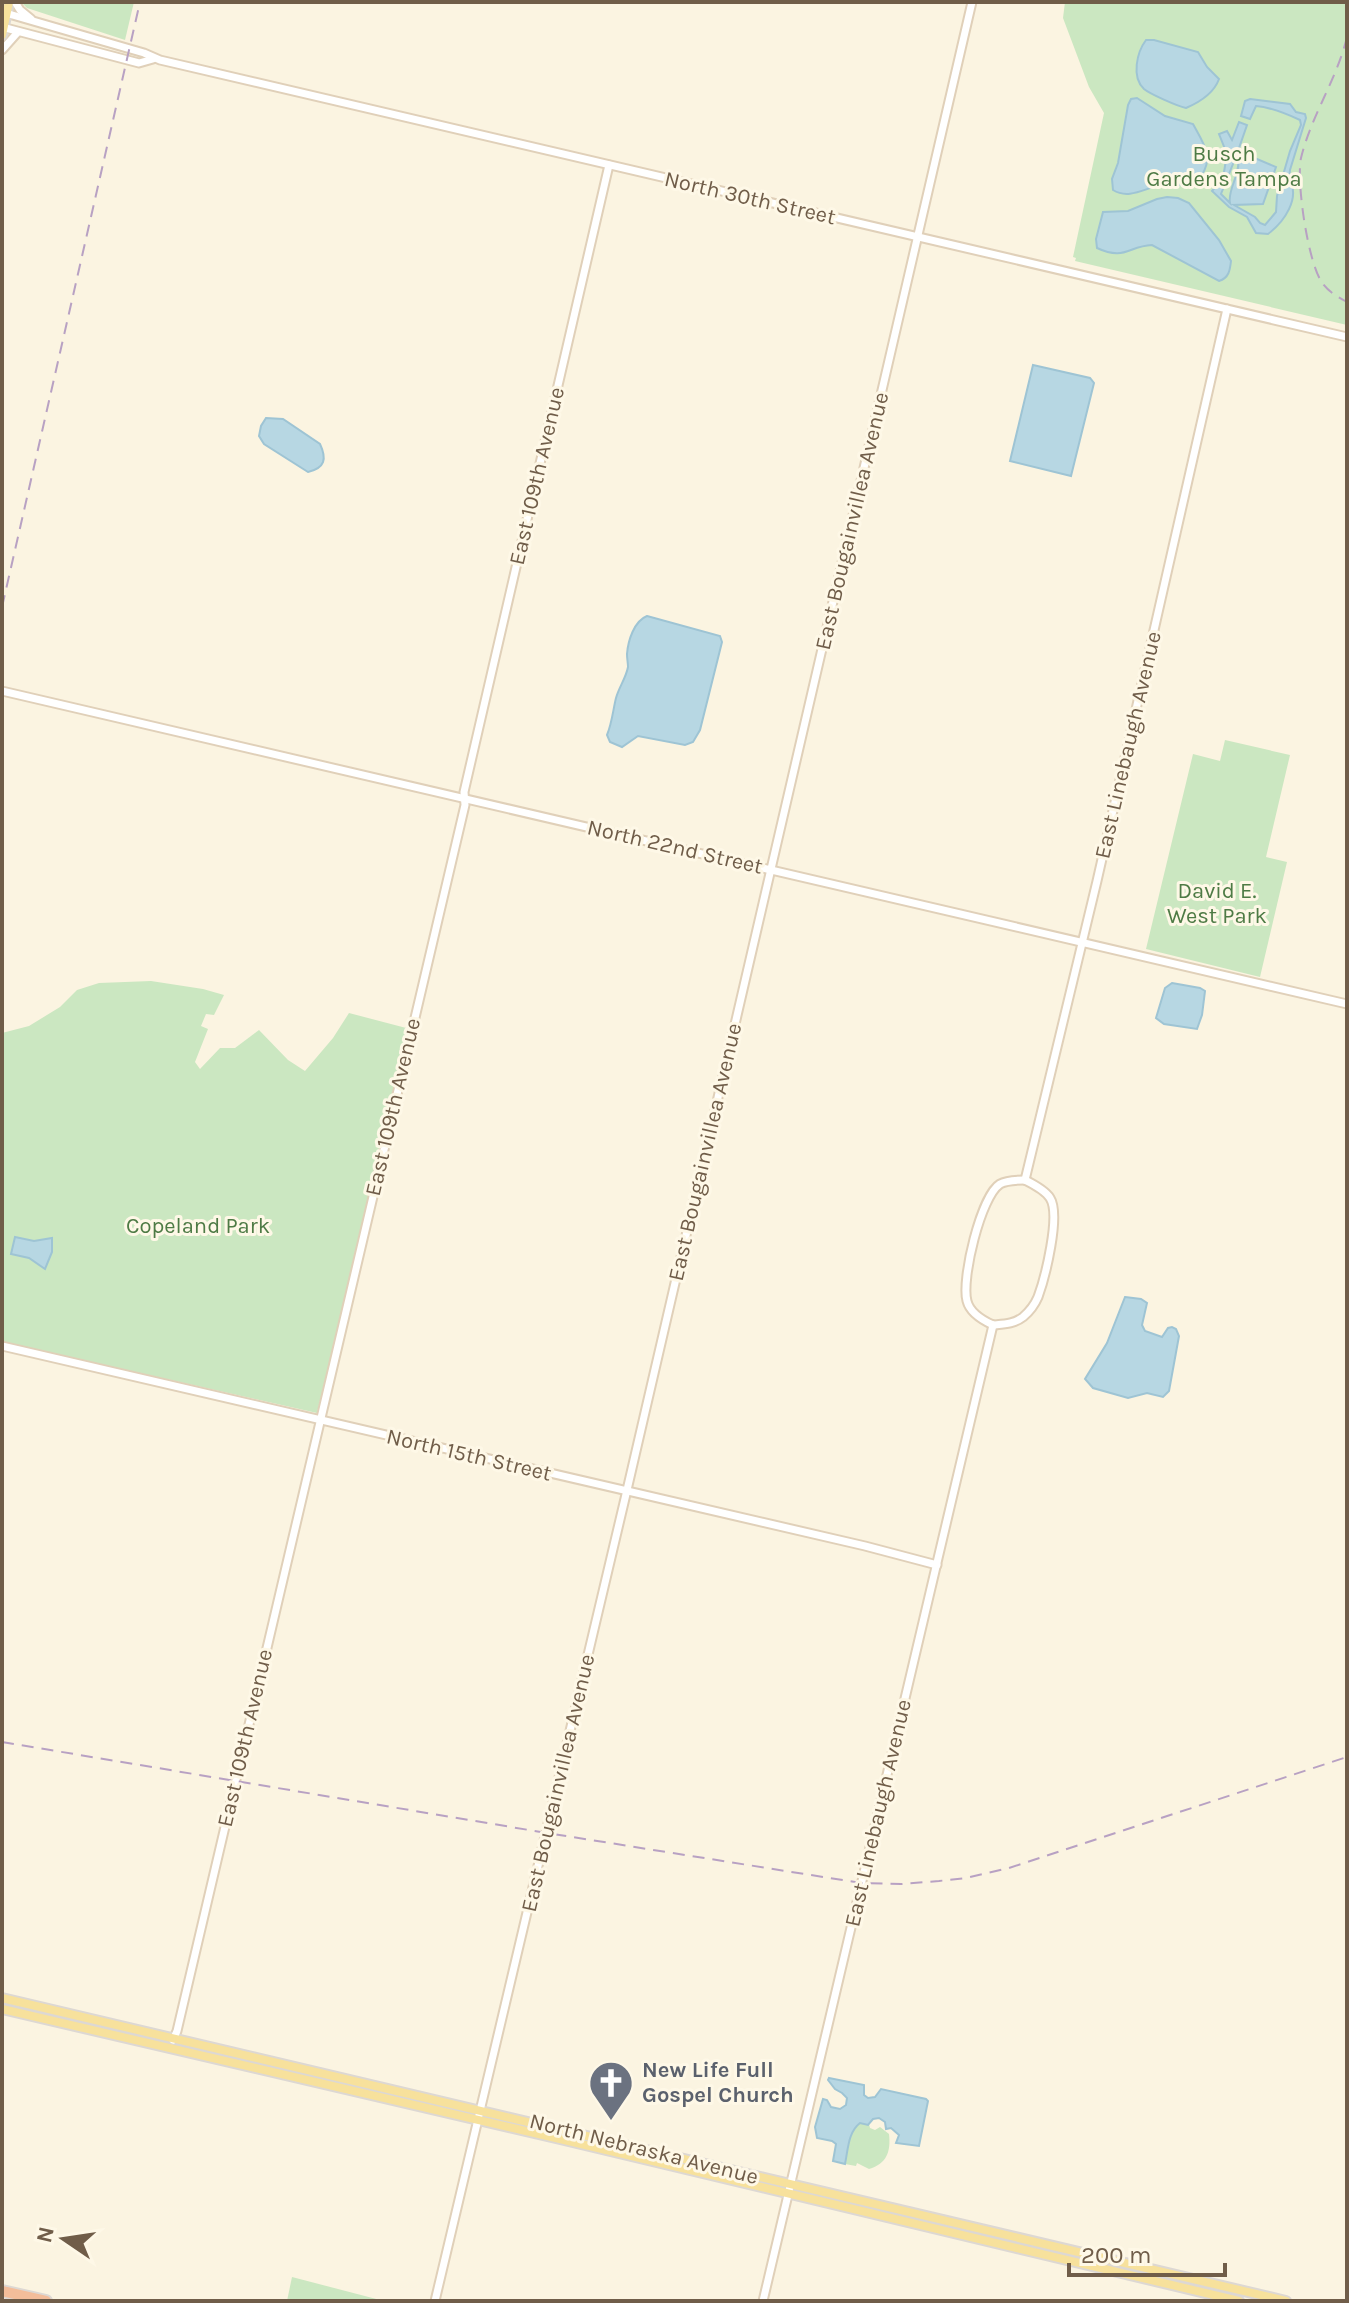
<svg xmlns="http://www.w3.org/2000/svg" width="1349" height="2303" viewBox="0 0 1349 2303" font-family="Karla,sans-serif">
<rect width="100%" height="100%" fill="#fbf4e1"/>
<g fill="#cbe7c1">
<polygon points="21,2 134,2 125,40 27,8"/>
<polygon points="1065,2 1347,2 1347,325 1075,261 1076,258 1073,257 1104,113 1089,87 1063,18"/>
<polygon points="1225,740 1290,755 1266,857 1287,862 1260,977 1146,949 1193,754 1220,761"/>
<polygon points="151,981 203,989 224,995 214,1015 206,1014 201,1026 208,1029 195,1062 200,1069 220,1048 235,1048 259,1030 288,1060 305,1071 333,1038 349,1013 410,1029 317,1413 2,1342 2,1033 29,1026 60,1007 77,990 99,983"/>
<path d="M 860,2123 L 869,2124 L 870,2128 L 875,2130 L 880,2127 L 889,2134 C 891,2151 887,2164 869,2169 L 857,2163 L 856,2166 L 845,2164 C 848,2150 848,2132 860,2123 Z"/>
<polygon points="292,2277 384,2301 287,2301"/>
</g>
<g fill="#b7d7e3" stroke="#9ec4d4" stroke-width="2" fill-rule="evenodd">
<path d="M 1146,40 L 1154,40 L 1198,52 L 1207,67 L 1219,79 C 1214,93 1200,102 1186,108 C 1177,106 1150,94 1144,89 C 1131,77 1137,52 1146,40 Z"/>
<path d="M 1137,98 L 1165,116 L 1193,124 C 1202,141 1215,157 1201,176 C 1197,181 1194,185 1186,185 C 1178,186 1170,183 1161,185 C 1145,188 1129,200 1113,190 L 1112,179 L 1118,163 L 1128,105 L 1131,99 Z"/>
<path d="M 1250,99 L 1290,104 L 1296,112 L 1305,114 L 1306,118 L 1290,170 L 1289,179 C 1301,198 1284,222 1268,234 L 1256,233 L 1247,217 L 1229,207 L 1212,191 L 1223,178 L 1227,154 L 1219,134 L 1227,131 L 1232,140 L 1239,122 L 1247,125 L 1238,151 L 1276,167 L 1263,204 L 1234,205 L 1255,217 L 1260,223 L 1265,225 L 1276,212 L 1277,196 L 1290,151 L 1301,125 L 1300,120 C 1287,114 1271,107 1256,106 L 1250,119 L 1241,116 L 1245,101 ZM 1235,159 L 1238,159 C 1241,174 1227,190 1230,203 L 1221,194 Z"/>
<path d="M 1167,197 L 1178,198 L 1189,203 L 1219,240 L 1231,261 C 1230,270 1229,278 1219,281 L 1152,245 C 1128,246 1125,261 1097,248 L 1096,239 L 1103,212 L 1128,211 L 1157,199 Z"/>
<polygon points="1033,365 1090,378 1094,383 1071,476 1010,461"/>
<path d="M 266,418 L 283,419 L 320,444 C 327,459 325,468 308,472 L 264,444 L 259,436 L 261,426 Z"/>
<path d="M 647,616 L 720,636 L 722,642 L 700,730 L 693,742 L 685,745 L 638,736 L 622,747 L 610,742 L 607,735 C 612,723 613,710 616,698 C 619,687 626,678 628,667 C 628,663 627,659 627,654 C 628,641 634,621 647,616 Z"/>
<polygon points="1172,983 1200,988 1205,991 1202,1015 1197,1029 1164,1024 1156,1018 1165,988"/>
<polygon points="15,1237 34,1241 52,1238 52,1252 45,1269 29,1258 11,1254"/>
<polygon points="1125,1297 1141,1299 1147,1303 1142,1325 1145,1331 1162,1337 1168,1328 1172,1327 1176,1329 1179,1336 1169,1391 1163,1397 1147,1393 1128,1398 1093,1388 1085,1379 1107,1343"/>
<path d="M 829,2078 L 864,2085 L 864,2095 L 868,2098 L 875,2097 L 881,2089 L 926,2099 L 928,2101 L 919,2146 L 896,2143 L 899,2135 L 891,2128 L 886,2129 L 885,2122 L 879,2118 L 873,2119 L 868,2125 L 860,2123 C 848,2132 848,2150 845,2164 L 833,2161 L 836,2144 L 832,2141 L 817,2138 L 815,2127 L 823,2099 L 827,2100 L 831,2107 L 840,2109 L 846,2105 L 847,2098 L 842,2093 L 835,2089 L 828,2080 Z"/>
</g>
<g fill="none" stroke-linecap="round" stroke-linejoin="round">
<g stroke="#e0d0b9" stroke-width="11">
<g id="secondary">
<polyline points="15,2 20,10 31,19"/>
<polyline points="2,12 144,53 160,60 1347,337"/>
<polyline points="2,27 139,63 153,59"/>
<polyline points="2,50 18,32"/>
<polyline points="2,691 1347,1004"/>
<polyline points="1025,1180 1097,881 1227,309"/>
<path d="M 993,1325 C 1004,1324 1014,1324 1023,1317 C 1029,1312 1035,1304 1038,1297 C 1045,1278 1061,1215 1050,1198 C 1045,1190 1033,1184 1025,1180"/>
<path d="M 993,1325 C 982,1320 970,1313 967,1301 C 961,1279 981,1196 1000,1184 C 1007,1180 1017,1180 1025,1180"/>
<polyline points="2,1346 865,1546 937,1565"/>
<polyline points="173,2040 177,2031 465,805 464,792 609,165"/>
<polyline points="435,2301 627,1490 972,2"/>
<polyline points="763,2301 993,1325"/>
</g>
</g>
<g stroke="#ddd8d3" stroke-width="12">
<g id="primary">
<polyline points="2,35 9,2"/>
<polyline points="2,1998 1286,2301"/>
<polyline points="2,2009 560,2139 1239,2301"/>
</g>
</g>
<g stroke="#ddd8d3" stroke-width="14">
<polyline id="highway" points="2,2291 46,2301"/>
</g>
<use href="#secondary" stroke="#fff" stroke-width="7"/>
<use href="#primary" stroke="#f7e19c" stroke-width="8"/>
<use href="#highway" stroke="#f3bd9a" stroke-width="10"/>
<g stroke="#b8a1c3" stroke-width="2" stroke-dasharray="12 8" stroke-linecap="butt">
<path d="M 1347,37 C 1337,79 1311,116 1301,158 C 1296,181 1308,265 1323,284 C 1329,292 1338,297 1347,302"/>
<polyline points="2,607 140,2"/>
<polyline points="2,1742 547,1833 861,1883 901,1884 939,1881 966,1878 1009,1868 1347,1757"/>
</g>
</g>
<defs>
<g id="church-pin" transform="scale(2.3)"><path d="M0 17L-7.5 6A9.5 9.5 0 1 1 7.5 6Z" fill="#6b7280" stroke="#fef8e7"/><path d="M-1.2-6h2.4v3.5h3.3v2.4h-3.3V6h-2.4V-.1h-3.3v-2.4h3.3Z" fill="#fff"/></g>
</defs>
<g fill-rule="evenodd">
<use href="#church-pin" x="611" y="2083"/>
</g>
<g text-anchor="middle" dominant-baseline="central" stroke-width="6" stroke-linejoin="round" paint-order="stroke">
<g font-size="22" fill="#4e7b45" stroke="#fef8e7">
<text x="1224" y="154">Busch<tspan x="1224" dy="25">Gardens Tampa</tspan></text>
<text x="1217" y="891">David E.<tspan x="1217" dy="25">West Park</tspan></text>
<text x="198" y="1226">Copeland Park</text>
</g>
<g font-size="22" fill="#705d49" stroke="#fef8e7">
<text transform="translate(750 198) rotate(13)">North 30th Street</text>
<text transform="translate(537 476) rotate(-77)">East 109th Avenue</text>
<text transform="translate(852 521) rotate(-77)">East Bougainvillea Avenue</text>
<text transform="translate(1128 745) rotate(-77)">East Linebaugh Avenue</text>
<text transform="translate(675 847) rotate(13)">North 22nd Street</text>
<text transform="translate(393 1107) rotate(-77)">East 109th Avenue</text>
<text transform="translate(705 1152) rotate(-77)">East Bougainvillea Avenue</text>
<text transform="translate(469 1455) rotate(13)">North 15th Street</text>
<text transform="translate(245 1738) rotate(-77)">East 109th Avenue</text>
<text transform="translate(558 1783) rotate(-77)">East Bougainvillea Avenue</text>
<text transform="translate(878 1813) rotate(-77)">East Linebaugh Avenue</text>
<text transform="translate(644 2149) rotate(14)">North Nebraska Avenue</text>
</g>
<g font-size="22" font-weight="bold" fill="#5b616d" stroke="#fef8e7" text-anchor="start">
<text x="642" y="2070">New Life Full<tspan x="642" dy="25">Gospel Church</tspan></text>
</g>
</g>
<rect width="1349" height="2303" fill="none" stroke="#705d49" stroke-width="8"/>
<g transform="translate(64 2239) rotate(283)" stroke="#fef8e7" stroke-width="6" paint-order="stroke">
<path d="M0-6L14 30L0 20L-14 30Z" fill="#705d49"/>
<text y="-12" font-size="22" font-weight="bold" text-anchor="middle" fill="#705d49">N</text>
</g>
<path d="M1069 2263v12h156v-12" fill="none" stroke="#705d49" stroke-width="4"/>
<text x="1081" y="2263" font-size="24" fill="#705d49" stroke="#fef8e7" stroke-width="6" paint-order="stroke">200 m</text>
</svg>
